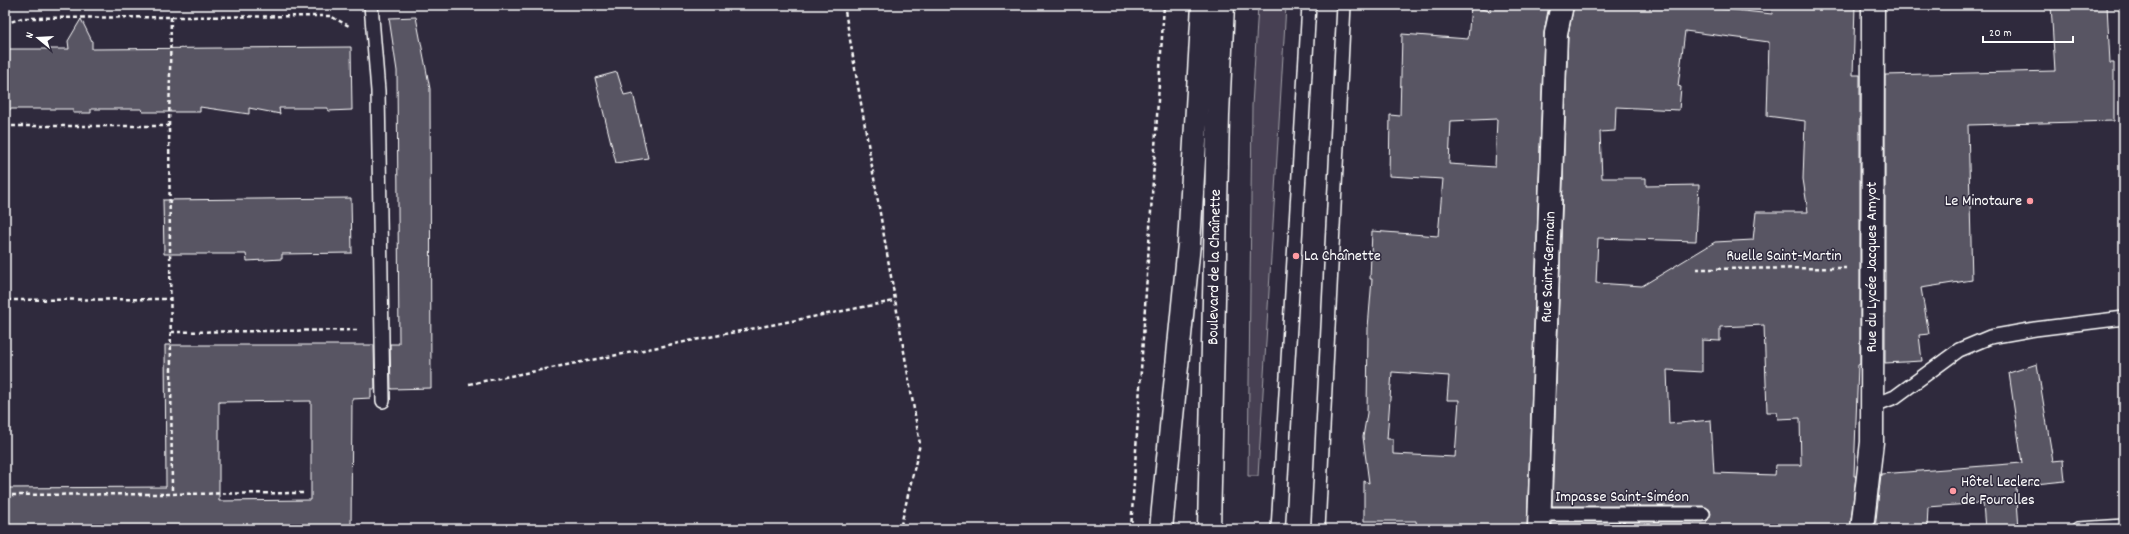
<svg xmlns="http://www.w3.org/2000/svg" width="2129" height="534" viewBox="0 0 2129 534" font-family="Dekko,sans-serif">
<rect width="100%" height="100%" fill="#2f2a3d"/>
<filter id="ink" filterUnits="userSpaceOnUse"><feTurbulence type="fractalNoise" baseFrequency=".025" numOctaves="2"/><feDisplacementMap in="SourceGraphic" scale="8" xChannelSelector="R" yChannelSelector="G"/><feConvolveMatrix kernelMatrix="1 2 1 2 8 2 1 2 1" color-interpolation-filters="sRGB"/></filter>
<g filter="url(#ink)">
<polygon fill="#464152" stroke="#a2a0a8" points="1258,5 1286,5 1258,476 1248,476 1252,106"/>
<g fill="#595564" stroke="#fff" fill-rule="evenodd">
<path d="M 1490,5 L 1549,5 L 1544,33 L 1527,529 L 1417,529 L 1416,521 L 1364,521 L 1364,481 L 1369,483 L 1363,437 L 1367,413 L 1368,328 L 1372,279 L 1370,279 L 1372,231 L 1438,236 L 1443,179 L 1389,176 L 1390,115 L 1400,116 L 1402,34 L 1468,39 L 1471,7 L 1490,11 ZM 1497,119 L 1495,167 L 1449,164 L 1451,121 ZM 1392,372 L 1449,376 L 1447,400 L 1459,400 L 1455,457 L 1393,454 L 1393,439 L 1387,439 Z"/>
<path d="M 1574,5 L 1707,5 L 1706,7 L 1772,14 L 1773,5 L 1855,5 L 1853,75 L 1860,75 L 1860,364 L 1858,365 L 1854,476 L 1856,476 L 1850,529 L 1651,529 L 1651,527 L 1605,525 L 1605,529 L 1552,529 L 1552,522 L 1703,522 L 1707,521 L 1711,514 L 1710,510 L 1703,506 L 1552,506 L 1568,35 ZM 1685,31 L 1769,42 L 1767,116 L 1805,121 L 1803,179 L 1808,212 L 1756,212 L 1753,240 L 1715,242 L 1642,286 L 1596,283 L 1598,238 L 1696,241 L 1699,185 L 1646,186 L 1646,178 L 1602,178 L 1600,132 L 1615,131 L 1616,107 L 1679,110 L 1681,87 L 1678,86 ZM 1764,325 L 1767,412 L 1777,412 L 1778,419 L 1800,418 L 1801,465 L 1776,465 L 1775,475 L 1714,473 L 1711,420 L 1669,424 L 1667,370 L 1702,372 L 1702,340 L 1720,341 L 1720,327 Z"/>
<polygon points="2051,5 2107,5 2110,63 2114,63 2114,121 1968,125 1972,280 1921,288 1929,334 1919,335 1922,361 1885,363 1885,75 2055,71"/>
<polygon points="416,17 430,89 431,388 391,389 390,344 399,344 397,71 389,18"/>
<polygon points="81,19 92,41 92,49 351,47 352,110 328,111 328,108 279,108 280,114 249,108 249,114 200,107 200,112 143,112 142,109 91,109 91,113 73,113 73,109 5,109 5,49 69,49 68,41"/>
<polygon points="617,72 624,95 633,93 648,158 616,163 595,78"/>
<polygon points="351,198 352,253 282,254 282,259 247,261 246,254 164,254 163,200"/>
<path d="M 165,345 L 374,345 L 375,389 L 371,389 L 371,398 L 352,399 L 351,529 L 5,529 L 5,488 L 166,487 ZM 311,401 L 311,500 L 219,501 L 219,402 Z"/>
<polygon points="2037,364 2053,461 2063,460 2065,481 2016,486 2019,529 1985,529 1983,503 1928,507 1927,529 1875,529 1881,474 2022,463 2009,373"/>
</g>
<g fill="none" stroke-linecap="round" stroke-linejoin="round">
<g stroke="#fff" stroke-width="16">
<g id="lane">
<polyline points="371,5 378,91 383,401"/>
<polyline points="1872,406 1895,397 1959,350 1990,337 2035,329 2124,318"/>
<polyline points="1541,514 1703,514"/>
<polyline points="1278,529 1309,5"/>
<polyline points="1318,529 1344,5"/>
<polyline points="2078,529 2124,526"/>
</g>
</g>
<g stroke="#fff" stroke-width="25">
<g id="street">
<polyline points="1539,529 1556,33 1562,5"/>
<polyline points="1862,529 1872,442 1873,5"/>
</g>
</g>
<g stroke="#fff" stroke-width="25">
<g id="secondary">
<polyline points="1161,529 1189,244 1203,5"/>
<polyline points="1209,529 1218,115 1223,5"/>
</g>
</g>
<g stroke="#fff" stroke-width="2.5" stroke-dasharray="4 3" stroke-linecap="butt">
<polyline points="844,5 920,444 900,529"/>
<polyline points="171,17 169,126 172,493"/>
<polyline points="5,24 22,18 330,16 349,26"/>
<polyline points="5,126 169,126"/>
<polyline points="5,164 7,352 5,352"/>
<polyline points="1696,269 1846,268"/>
<polyline points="7,300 171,299"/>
<polyline points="171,332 360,330"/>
<polyline points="469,384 894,301"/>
<polyline points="5,495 304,493"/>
<polyline points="1131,529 1164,5"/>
</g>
<use href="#lane" stroke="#2f2a3d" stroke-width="13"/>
<use href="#street" stroke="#2f2a3d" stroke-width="22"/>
<use href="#secondary" stroke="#2f2a3d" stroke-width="22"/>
</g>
</g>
<g fill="#ff9aa2" stroke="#2f2a3d" stroke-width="1.5">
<circle cx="2030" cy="201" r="4"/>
<circle cx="1296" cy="256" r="4"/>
<circle cx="1953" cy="491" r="4"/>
</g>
<g text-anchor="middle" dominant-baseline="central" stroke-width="3" stroke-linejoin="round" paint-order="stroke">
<g font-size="16" fill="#fff" stroke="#2f2a3d" text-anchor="start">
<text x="2022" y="201" text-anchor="end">Le Minotaure</text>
<text x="1304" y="256">La Chaînette</text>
<text x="1961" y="482">Hôtel Leclerc<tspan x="1961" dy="18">de Fourolles</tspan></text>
</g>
<g font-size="16" fill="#fff" stroke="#2f2a3d">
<text x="1784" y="256">Ruelle Saint-Martin</text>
<text transform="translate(1215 267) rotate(-89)">Boulevard de la Chaînette</text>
<text transform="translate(1549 267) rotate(-88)">Rue Saint-Germain</text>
<text transform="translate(1872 267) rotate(-90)">Rue du Lycée Jacques Amyot</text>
<text x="1622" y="497">Impasse Saint-Siméon</text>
</g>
</g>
<rect width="2129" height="534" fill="none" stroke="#2f2a3d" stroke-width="20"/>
<rect x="10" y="10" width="2109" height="514" fill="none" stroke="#fff" stroke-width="1.5" filter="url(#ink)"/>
<g transform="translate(38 38) rotate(288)" stroke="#2f2a3d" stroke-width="3" paint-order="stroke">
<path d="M0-3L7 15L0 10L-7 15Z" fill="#ffffff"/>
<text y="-6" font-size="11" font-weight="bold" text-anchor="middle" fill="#ffffff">N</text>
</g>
<path d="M1983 36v6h90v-6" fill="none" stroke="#ffffff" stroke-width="2"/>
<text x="1989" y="36" font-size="12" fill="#ffffff" stroke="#2f2a3d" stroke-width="3" paint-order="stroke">20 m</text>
</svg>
